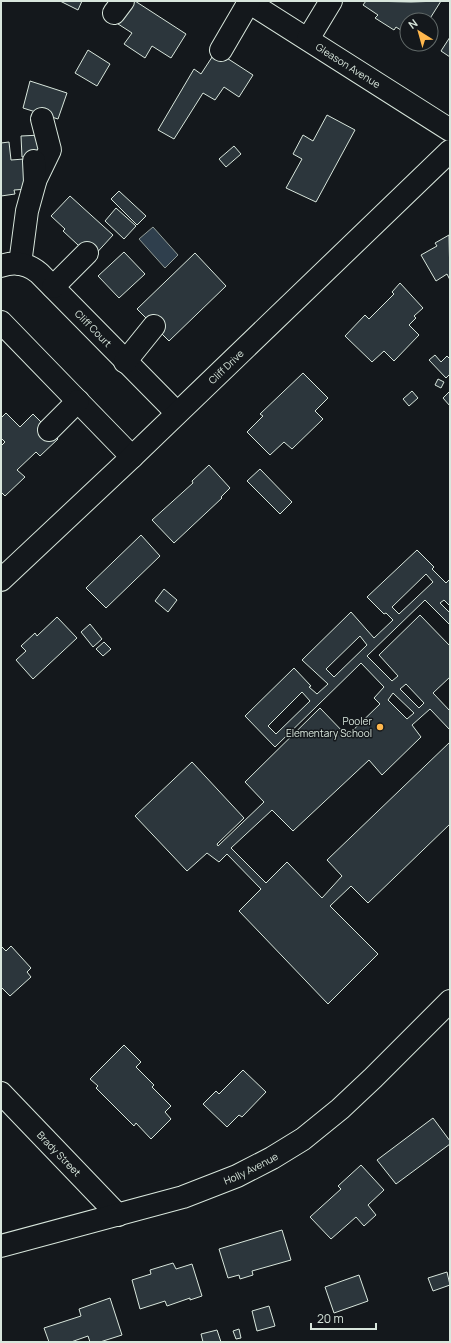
<svg xmlns="http://www.w3.org/2000/svg" width="451" height="1343" viewBox="0 0 451 1343" font-family="Manrope,sans-serif">
<rect width="100%" height="100%" fill="#14181c"/>
<polygon fill="#2f3f4d" stroke="#939e99" points="153,227 178,255 165,268 139,239"/>
<g fill="#2c363c" stroke="#d8e6dc" fill-rule="evenodd">
<polygon points="60,1 82,1 78,10"/>
<polygon points="128,1 135,1 186,34 171,58 152,46 145,58 124,44 132,33 115,22"/>
<polygon points="366,1 411,2 441,1 429,20 407,20 407,34 396,27 394,30 375,18 378,15 363,5"/>
<polygon points="450,37 450,57 441,51"/>
<polygon points="88,50 110,64 97,86 75,73"/>
<polygon points="216,51 253,75 239,97 224,87 215,100 203,93 174,139 158,130 194,69 201,74"/>
<polygon points="30,81 67,93 58,119 23,108"/>
<polygon points="327,115 355,130 316,202 286,188 302,159 293,154 303,135 313,141"/>
<polygon points="41,135 42,154 22,157 21,136"/>
<polygon points="9,142 11,160 24,159 28,189 14,190 15,194 1,196 1,143"/>
<polygon points="234,146 241,154 226,167 219,159"/>
<polygon points="119,191 146,216 137,225 111,199"/>
<polygon points="70,196 113,235 92,258 63,231 65,229 51,216"/>
<polygon points="116,208 136,226 124,239 105,221"/>
<polygon points="449,235 450,280 447,274 436,281 421,255 437,246 435,243"/>
<polygon points="124,252 145,274 119,298 98,276"/>
<polygon points="195,253 226,286 169,341 137,309"/>
<polygon points="400,283 423,308 414,316 416,318 409,325 419,335 394,361 384,351 372,362 345,336 365,315 369,319 394,294 392,292"/>
<polygon points="435,355 441,362 447,356 450,359 450,374 446,378 429,360"/>
<polygon points="303,373 328,398 315,411 323,419 292,449 284,442 270,455 247,432 263,416 260,414"/>
<polygon points="438,379 444,382 441,388 435,385"/>
<polygon points="412,391 418,398 409,406 403,399"/>
<polygon points="450,391 450,406 443,398"/>
<polygon points="6,413 20,427 33,414 58,439 40,456 36,452 17,470 25,477 5,496 1,492 1,446 5,442 1,438 1,418"/>
<polygon points="209,465 230,488 221,497 222,498 174,543 152,520 193,483 192,481"/>
<polygon points="260,469 292,502 280,514 247,481"/>
<polygon points="141,535 160,556 106,608 86,588"/>
<path d="M 417,550 L 434,567 L 432,569 L 446,583 L 450,579 L 450,606 L 444,600 L 440,603 L 450,613 L 450,625 L 425,600 L 367,656 L 392,681 L 398,676 L 379,655 L 420,615 L 450,646 L 450,677 L 433,693 L 450,711 L 450,730 L 430,709 L 412,725 L 421,737 L 382,775 L 369,760 L 293,831 L 272,810 L 231,848 L 266,883 L 287,862 L 322,898 L 342,876 L 327,860 L 450,742 L 450,824 L 368,903 L 351,886 L 330,906 L 378,954 L 328,1004 L 239,911 L 261,889 L 227,854 L 219,862 L 207,853 L 187,871 L 135,816 L 192,762 L 244,818 L 217,844 L 218,846 L 264,802 L 245,782 L 320,708 L 347,736 L 380,704 L 374,698 L 384,687 L 361,663 L 275,747 L 245,716 L 294,668 L 311,686 L 309,687 L 317,694 L 328,684 L 302,660 L 351,612 L 374,638 L 393,620 L 386,613 L 384,614 L 367,597 ZM 426,574 L 433,582 L 399,614 L 392,607 ZM 360,636 L 367,645 L 334,677 L 326,669 ZM 406,684 L 424,703 L 419,708 L 400,689 ZM 302,692 L 310,701 L 276,734 L 268,726 ZM 393,693 L 414,713 L 407,719 L 388,700 Z"/>
<polygon points="164,589 177,600 168,612 155,601"/>
<polygon points="57,617 77,638 33,679 16,660 26,651 21,646 35,633 37,636"/>
<polygon points="90,624 102,639 93,647 81,632"/>
<polygon points="104,642 111,649 103,656 96,649"/>
<polygon points="1,946 6,951 11,946 31,968 27,972 31,977 10,996 1,987"/>
<polygon points="124,1045 141,1062 136,1067 154,1085 152,1087 171,1106 165,1112 171,1119 151,1139 136,1123 134,1126 96,1088 98,1086 90,1079"/>
<polygon points="243,1070 266,1092 242,1117 239,1115 227,1127 203,1104 216,1091 219,1094"/>
<polygon points="433,1118 450,1141 450,1144 396,1184 377,1160"/>
<polygon points="361,1165 384,1190 368,1205 376,1215 364,1226 356,1217 331,1239 310,1217 341,1189 338,1186"/>
<polygon points="282,1230 291,1260 252,1271 253,1275 240,1279 239,1275 228,1278 219,1249"/>
<polygon points="173,1263 176,1269 192,1264 202,1296 190,1300 190,1298 167,1306 165,1301 140,1309 132,1280 151,1274 150,1270"/>
<polygon points="447,1272 450,1285 433,1291 428,1278"/>
<polygon points="359,1275 368,1301 334,1313 325,1287"/>
<polygon points="110,1298 122,1335 100,1342 90,1342 88,1336 71,1342 49,1342 44,1328 81,1316 79,1309"/>
<polygon points="269,1306 275,1326 257,1331 252,1311"/>
<polygon points="239,1329 241,1338 236,1339 233,1331"/>
<polygon points="217,1330 221,1342 203,1342 201,1334"/>
</g>
<g fill="none" stroke-linecap="round" stroke-linejoin="round">
<g stroke="#d8e6dc" stroke-width="24">
<g id="minor">
<path id="s1" d="M 247,1 L 450,130"/>
<polyline points="114,13 123,1"/>
<polyline points="308,39 331,1"/>
<polyline points="221,50 249,2"/>
<polyline points="35,181 50,150 42,119"/>
<polyline points="20,264 27,211 35,182 34,161"/>
<path id="s2" d="M 1,266 C 15,261 28,264 39,273 L 177,413"/>
<polyline points="53,287 87,253"/>
<polyline points="1,322 132,457"/>
<polyline points="125,362 154,326"/>
<polyline points="49,430 78,401"/>
<path id="s3" d="M 1,580 L 132,457 L 450,151"/>
<path id="s4" d="M 1,1093 L 118,1215"/>
<path id="s5" d="M 1,1246 L 183,1197 L 237,1176 L 272,1158 L 303,1139 L 340,1109 L 373,1078 L 450,1001"/>
</g>
</g>
<use href="#minor" stroke="#14181c" stroke-width="22"/>
</g>
<circle fill="#ffb74d" stroke="#14181c" stroke-width="1.5" cx="380" cy="727" r="4"/>
<g text-anchor="middle" dominant-baseline="central" stroke-width="3" stroke-linejoin="round" paint-order="stroke">
<g font-size="10" fill="#d8e6dc" stroke="#14181c">
<text stroke="none"><textPath href="#s1" startOffset="120">Gleason Avenue</textPath></text>
<text stroke="none"><textPath href="#s2" startOffset="118">Cliff Court</textPath></text>
<text stroke="none"><textPath href="#s3" startOffset="310">Cliff Drive</textPath></text>
<text stroke="none"><textPath href="#s4" startOffset="84">Brady Street</textPath></text>
<text stroke="none"><textPath href="#s5" startOffset="262">Holly Avenue</textPath></text>
</g>
<g font-size="10" fill="#d8e6dc" stroke="#14181c" text-anchor="end">
<text x="372" y="721">Pooler<tspan x="372" dy="12">Elementary School</tspan></text>
</g>
</g>
<rect width="451" height="1343" fill="none" stroke="#d8e6dc" stroke-width="4"/>
<g transform="translate(419 32) rotate(323)"><circle r="19" fill="#14181c" stroke="#626a69"/>
<path d="M0-3L7 15L0 10L-7 15Z" fill="#ffb74d"/>
<text y="-6" font-size="11" font-weight="bold" text-anchor="middle" fill="#d8e6dc">N</text>
</g>
<path d="M311 1323v6h65v-6" fill="none" stroke="#d8e6dc" stroke-width="2"/>
<text x="317" y="1323" font-size="12" fill="#d8e6dc" stroke="#14181c" stroke-width="3" paint-order="stroke">20 m</text>
</svg>
